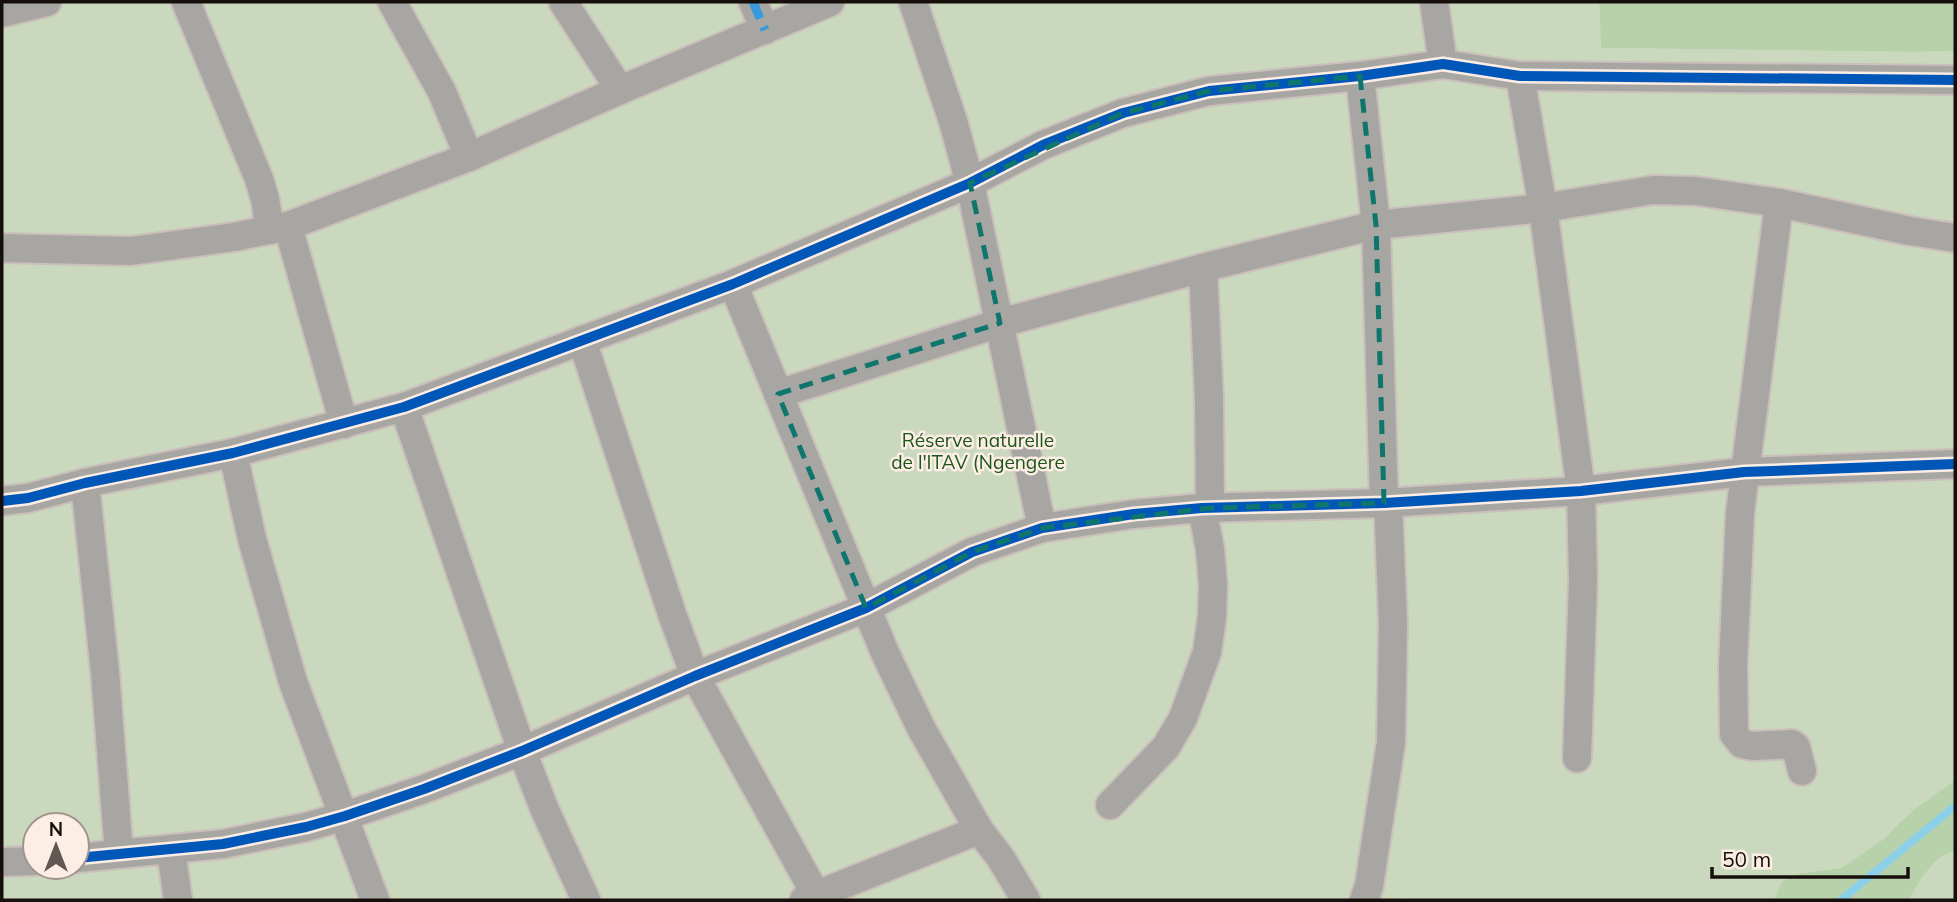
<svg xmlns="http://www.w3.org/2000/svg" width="1957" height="902" viewBox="0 0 1957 902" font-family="Mulish,sans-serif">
<rect width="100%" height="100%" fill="#eee0d9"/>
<g fill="#cad8be" fill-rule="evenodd">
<path d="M 2,2 L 1599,2 L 1601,48 L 1918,52 L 1955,51 L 1955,780 L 1916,808 L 1895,827 L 1885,838 L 1841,868 L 1801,873 L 1782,881 L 1774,900 L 1415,900 L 1402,898 L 1390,900 L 2,900 ZM 35,825 L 77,825 L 77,867 L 35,867 Z"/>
<path d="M 1955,851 L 1955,900 L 1909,900 C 1919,883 1933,855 1955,851 Z"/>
</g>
<g fill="#b7d2ab">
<polygon points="1599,2 1955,2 1955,51 1918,52 1601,48"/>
<path d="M 1955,780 L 1955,851 C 1933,855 1919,883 1909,900 L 1774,900 L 1782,881 L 1801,873 L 1841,868 L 1885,838 L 1895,827 L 1916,808 Z"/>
</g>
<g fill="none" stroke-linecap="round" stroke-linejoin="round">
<polyline stroke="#8bd0e8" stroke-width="8" points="1841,900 1955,806"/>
<g stroke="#cabfba" stroke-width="32">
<g id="minor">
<polyline points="186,2 259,179 265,199 270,230"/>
<polyline points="392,2 442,92 469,157"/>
<polyline points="563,2 620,90"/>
<polyline points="753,2 765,30"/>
<polyline points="913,2 953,121 970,183 1042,528"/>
<polyline points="1434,2 1443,64"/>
<polyline points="2,13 47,2"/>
<polyline points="1360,76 1376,225 1384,503"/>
<polyline points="1520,76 1543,208 1581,491 1583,580 1577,758"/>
<polyline points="1779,203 1740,513 1733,665 1734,734 1742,744 1753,746 1792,744 1796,747 1802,771"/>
<polyline points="288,226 344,424"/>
<polyline points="2,248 131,251 234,237 288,226 469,157 620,90 830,2"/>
<polyline points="1203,268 1209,399 1210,508"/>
<polyline points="733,284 885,653 921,728 979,830 1000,857 1026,900"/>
<polyline points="582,340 672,614 695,676 816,895"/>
<polyline points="778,394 1000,323 1214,265 1376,225 1543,208 1653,190 1697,191 1779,203 1910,231 1955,238"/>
<polyline points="404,407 522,751 544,808 586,900"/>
<polyline points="233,453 252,539 293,682 375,900"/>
<polyline points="85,483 105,672 119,854"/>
<polyline points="2,501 28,498 85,483 233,453 404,407 733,284 970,183 1043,145 1123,113 1209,91 1360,76 1443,64 1520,76 1955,80"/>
<polyline points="1110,805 1166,747 1183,718 1207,652 1212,617 1213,585 1210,549 1202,508"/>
<polyline points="171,850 178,900"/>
<polyline points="77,858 223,844 306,827 345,816 424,789 522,751 695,676 866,608 972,552 1042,528 1134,514 1202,508 1384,503 1581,491 1744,472 1955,464"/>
<polyline points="2,862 35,861"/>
<polyline points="804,900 979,830"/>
<polyline points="1364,900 1369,886 1391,742 1393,623 1388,502"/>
</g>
</g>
<use href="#minor" stroke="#a8a6a2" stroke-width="28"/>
<polyline stroke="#3b9ade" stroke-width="9" stroke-dasharray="18 9" stroke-linecap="butt" points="753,2 765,30"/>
<g stroke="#fcede5" stroke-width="15">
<g id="cycleway">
<polyline points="2,501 28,498 85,483 233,453 404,407 733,284 970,183 1043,145 1123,113 1209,91 1360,76 1443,64 1520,76 1955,80"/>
<polyline points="77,858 223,844 306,827 345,816 424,789 522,751 695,676 866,608 972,552 1042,528 1134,514 1202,508 1384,503 1581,491 1744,472 1955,464"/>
</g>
</g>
<use href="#cycleway" stroke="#0057b8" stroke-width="10"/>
</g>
<path fill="none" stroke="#0f766e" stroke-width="5" stroke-dasharray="14 9" stroke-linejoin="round" d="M 1360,76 L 1376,225 L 1384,503 L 1210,508 L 1042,528 L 972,552 L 866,608 L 778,394 L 1000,323 L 970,183 L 1123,113 L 1209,91 Z"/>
<g text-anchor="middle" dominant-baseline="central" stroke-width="5" stroke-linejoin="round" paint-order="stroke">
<g font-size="19" fill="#195618" stroke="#fcede5">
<text x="978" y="440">Réserve naturelle<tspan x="978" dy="22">de l'ITAV (Ngengere</tspan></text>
</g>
</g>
<rect width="1957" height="902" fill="none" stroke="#170f0b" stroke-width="7"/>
<g transform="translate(56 846)"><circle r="33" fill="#fcede5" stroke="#a0948e" stroke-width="2"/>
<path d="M0-5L12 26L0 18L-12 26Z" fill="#625853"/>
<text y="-10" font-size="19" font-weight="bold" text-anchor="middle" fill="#170f0b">N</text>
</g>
<path d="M1712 867v10h196v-10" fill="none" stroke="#170f0b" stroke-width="3.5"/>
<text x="1722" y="867" font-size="21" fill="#170f0b" stroke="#fcede5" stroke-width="5" paint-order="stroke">50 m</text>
</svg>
